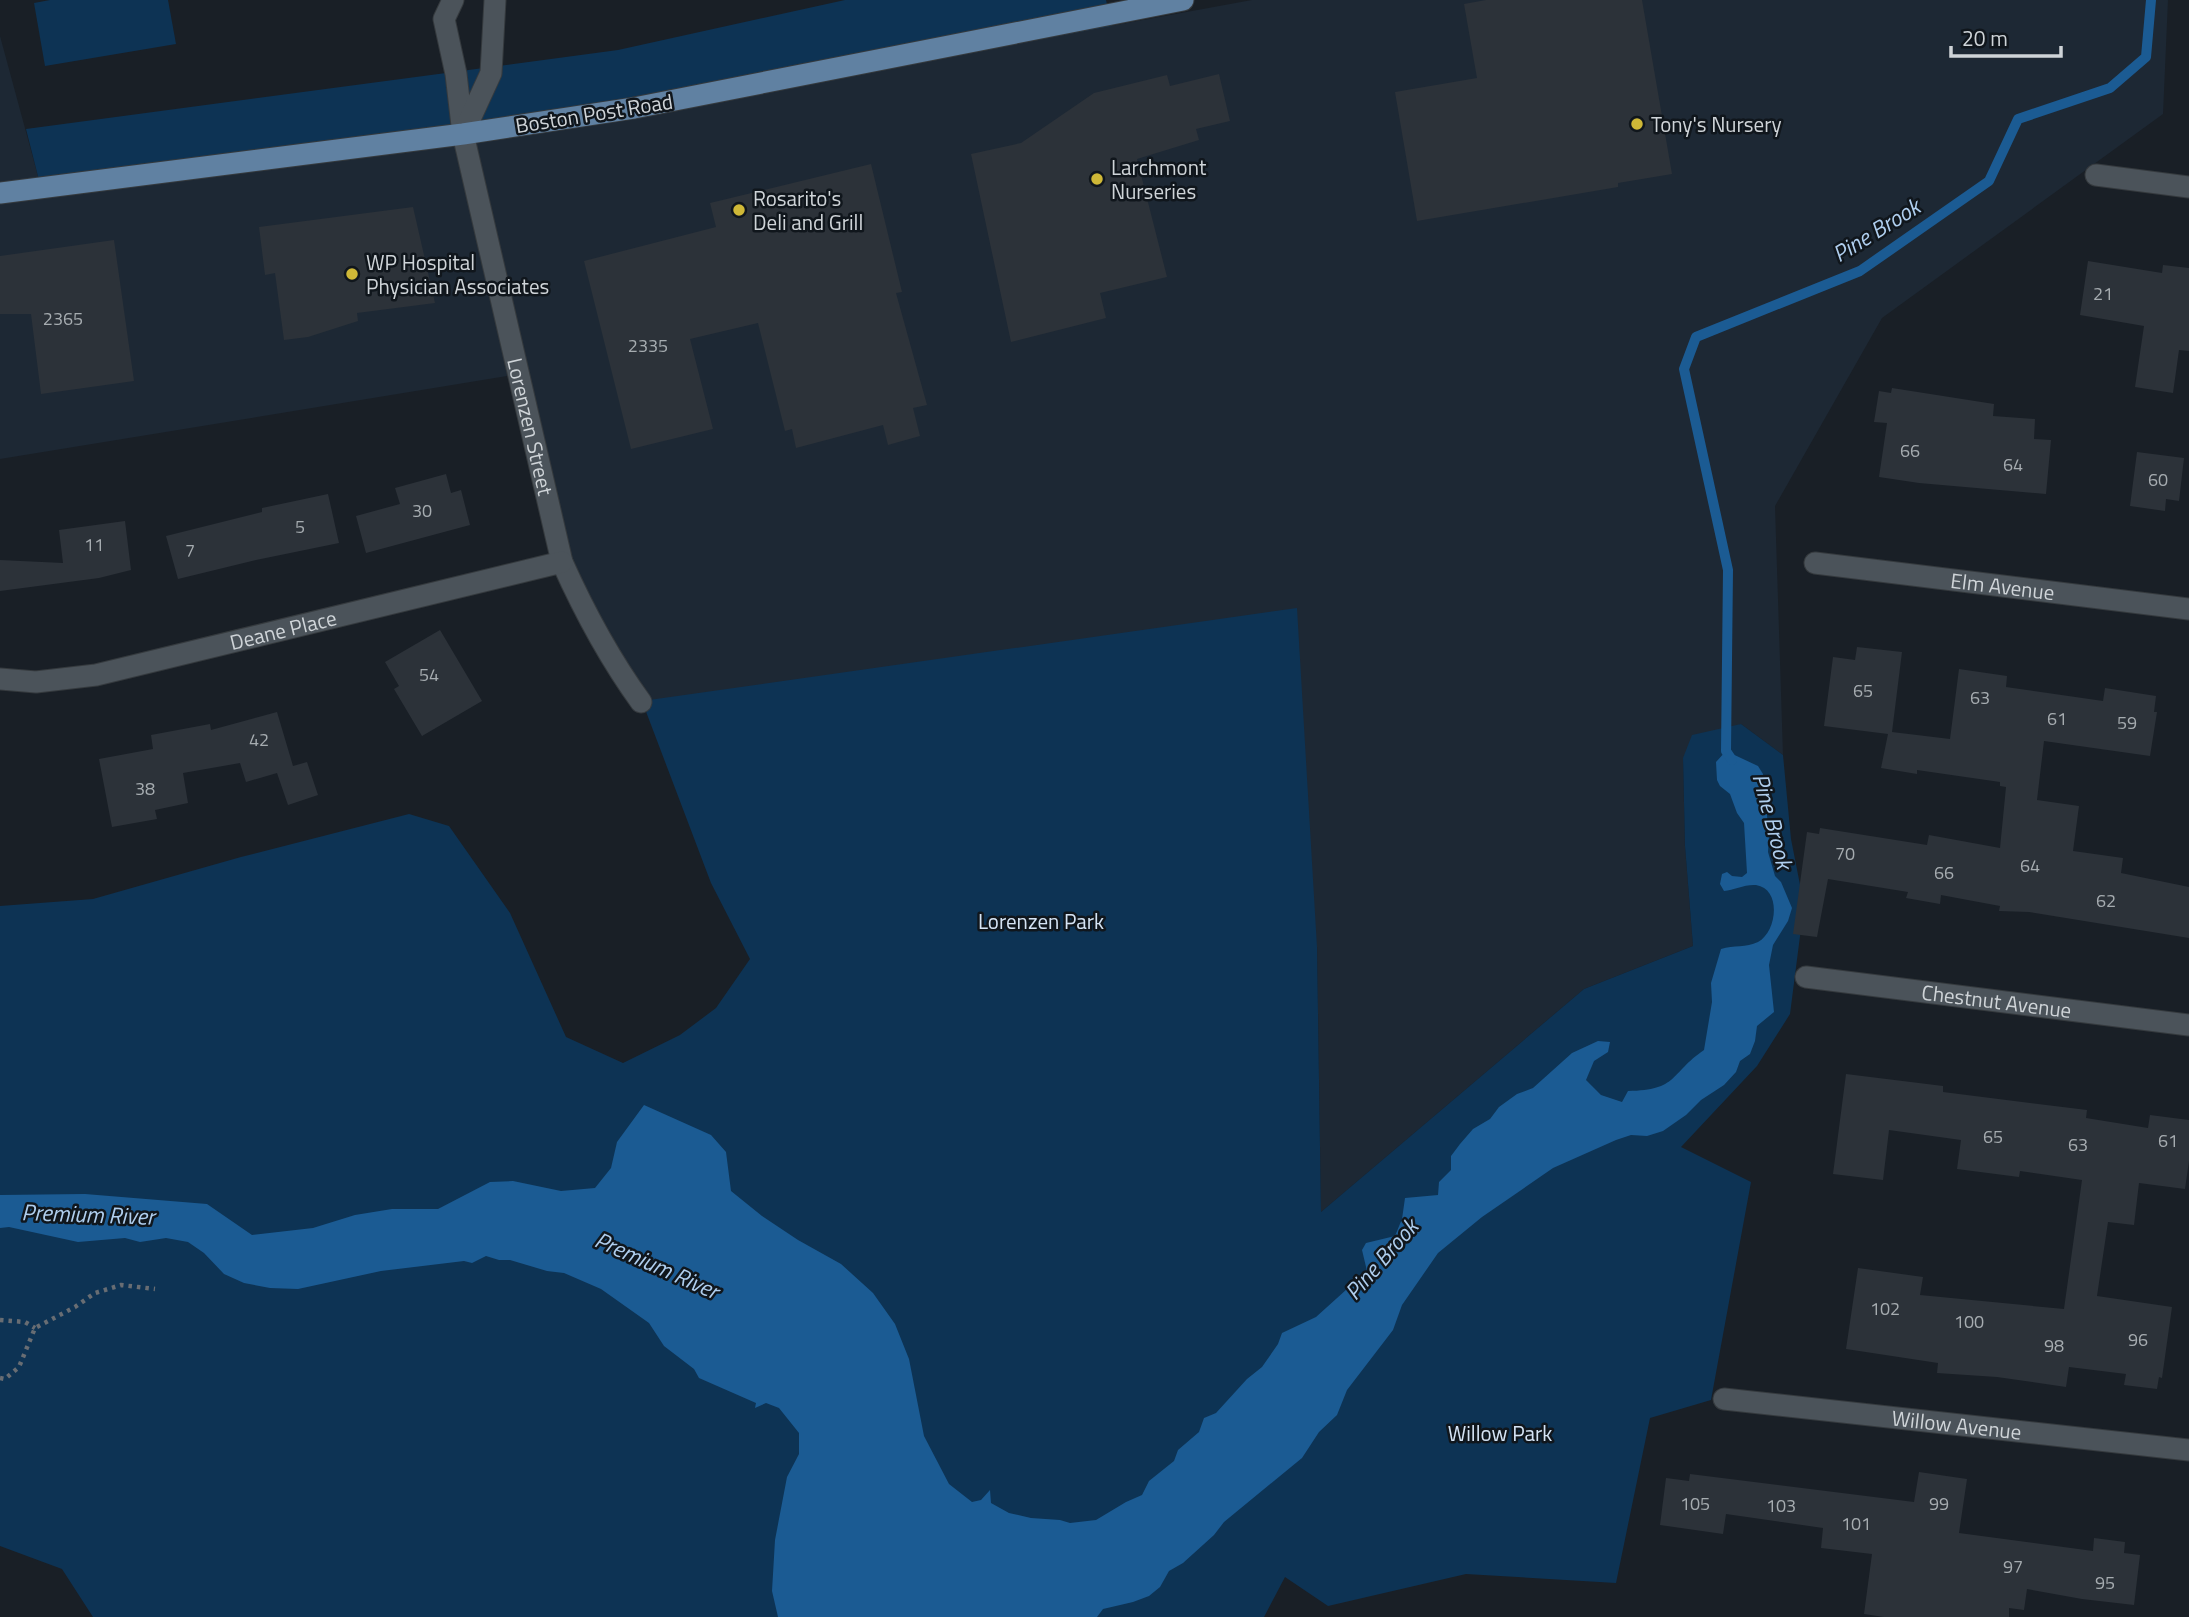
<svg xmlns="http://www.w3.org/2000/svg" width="2189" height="1617" viewBox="0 0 2189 1617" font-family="'Titillium Web',sans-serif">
<rect width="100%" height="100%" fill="#191f26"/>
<polygon fill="#1d2834" points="1252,0 2168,0 2163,114 1882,318 1775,506 1783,755 1741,724 1683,758 1685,846 1693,946 1584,989 1321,1212 1317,947 642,701 567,560 526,373 0,459 0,36 42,191 456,146"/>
<g fill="#0d3354">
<polygon points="50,0 168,0 176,44 45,66 34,3"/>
<polygon points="845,0 1106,0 1112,26 456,146 42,192 26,129 618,50"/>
<polygon points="1297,608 1317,947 1321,1212 1584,989 1693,946 1685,846 1683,758 1692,735 1741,724 1783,755 1791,839 1804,905 1790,1014 1757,1066 1681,1147 1751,1182 1711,1400 1650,1418 1616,1583 1466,1574 1328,1606 1285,1577 1264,1617 93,1617 62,1569 0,1546 0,906 93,899 241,857 409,814 449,826 510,913 566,1037 623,1063 680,1035 716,1008 750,959 711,883 642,701"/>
</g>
<path fill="#1b5b93" d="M 1726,751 L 1758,766 L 1763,774 L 1769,836 L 1768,852 L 1775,876 L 1781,882 L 1792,908 L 1788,921 L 1773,945 L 1769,965 L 1774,1012 L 1757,1026 L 1755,1041 L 1750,1054 L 1740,1061 L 1736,1072 L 1724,1085 L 1701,1100 L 1686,1115 L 1663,1131 L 1647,1136 L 1631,1135 L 1616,1140 L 1553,1168 L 1482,1217 L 1438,1253 L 1402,1305 L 1393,1330 L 1347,1390 L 1337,1415 L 1319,1432 L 1302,1458 L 1224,1522 L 1214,1535 L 1183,1563 L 1169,1571 L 1160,1587 L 1149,1596 L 1133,1602 L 1103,1609 L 1097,1617 L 778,1617 L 772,1591 L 775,1540 L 787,1477 L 799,1454 L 799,1433 L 779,1408 L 766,1403 L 755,1408 L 756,1403 L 699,1378 L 694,1369 L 664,1346 L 649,1323 L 601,1289 L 564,1273 L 547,1271 L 510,1260 L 499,1260 L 486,1256 L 472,1263 L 464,1261 L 381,1271 L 298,1289 L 270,1288 L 244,1283 L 224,1274 L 204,1253 L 188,1242 L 166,1238 L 140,1242 L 125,1238 L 78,1242 L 9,1227 L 0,1228 L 0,1195 L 85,1194 L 207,1204 L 252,1235 L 313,1228 L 355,1215 L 392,1209 L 438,1209 L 490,1182 L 513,1181 L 561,1191 L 595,1188 L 611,1168 L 617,1142 L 644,1105 L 711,1135 L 726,1152 L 731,1191 L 762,1216 L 798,1240 L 841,1264 L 873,1293 L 895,1324 L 909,1359 L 924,1436 L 949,1484 L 972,1502 L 981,1500 L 990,1490 L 991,1503 L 1009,1513 L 1031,1518 L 1060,1520 L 1070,1523 L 1096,1520 L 1126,1502 L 1142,1495 L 1149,1481 L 1174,1461 L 1178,1450 L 1199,1432 L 1204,1418 L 1216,1413 L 1247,1379 L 1262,1367 L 1278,1344 L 1282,1333 L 1316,1317 L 1367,1271 L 1362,1250 L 1366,1243 L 1395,1236 L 1402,1219 L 1405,1198 L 1438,1195 L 1439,1182 L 1451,1170 L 1451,1156 L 1460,1144 L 1473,1129 L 1490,1119 L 1499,1107 L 1517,1094 L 1533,1088 L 1572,1053 L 1598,1041 L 1610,1042 L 1608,1052 L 1594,1061 L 1586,1080 L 1601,1095 L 1622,1102 L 1628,1091 C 1679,1090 1669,1074 1704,1050 L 1712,1002 L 1711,983 L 1721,949 C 1734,945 1746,948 1758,942 C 1777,932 1782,889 1756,885 C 1745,884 1734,890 1724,891 L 1720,884 L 1722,874 L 1727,872 L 1732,876 L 1742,877 L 1747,873 L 1744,823 L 1737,813 L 1730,794 L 1720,786 L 1717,780 L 1716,762 Z"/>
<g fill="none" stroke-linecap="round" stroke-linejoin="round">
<polyline stroke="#1b5b93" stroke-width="10" points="1732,760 1726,751 1728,570 1684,369 1696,337 1860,271 1989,181 2018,119 2110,88 2146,57 2151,0"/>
</g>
<g fill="#2c3239">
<polygon points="1486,0 1642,0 1672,174 1618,183 1618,187 1417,221 1395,92 1477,78 1464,4"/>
<polygon points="1219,74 1230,121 1196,129 1199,140 1137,159 1167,277 1100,293 1106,318 1011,342 971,154 1021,143 1094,93 1167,75 1170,86"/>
<polygon points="871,164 902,292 896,293 927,405 913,408 920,436 888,445 883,425 796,448 792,429 785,431 758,323 690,339 713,429 631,449 584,261 716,227 710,203"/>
<polygon points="413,207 435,303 357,313 358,321 308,337 284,340 275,273 265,275 259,227"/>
<polygon points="114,240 134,381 41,394 31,314 0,314 0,256"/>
<polygon points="2088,261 2162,273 2163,265 2189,268 2189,351 2179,350 2173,393 2135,387 2144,326 2080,315"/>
<polygon points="1892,388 1994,404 1993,416 2035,419 2034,439 2051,440 2046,494 1919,483 1879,477 1887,423 1874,422 1879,391 1891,393"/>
<polygon points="2137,452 2184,458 2179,501 2166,499 2165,511 2130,506"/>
<polygon points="446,474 451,493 461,490 470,525 366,553 356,516 400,504 395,488"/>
<polygon points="328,494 339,543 256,560 178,579 166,536 262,512 262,508"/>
<polygon points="125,521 131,570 99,578 0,591 0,560 63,563 59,530"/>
<polygon points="440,630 482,701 422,736 394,689 399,686 385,662"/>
<polygon points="1857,647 1902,652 1892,732 1950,739 1959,669 2007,676 2006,687 2103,701 2105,688 2156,696 2154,712 2157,712 2150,756 2044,741 2037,800 2079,806 2073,851 2123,858 2121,873 2189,887 2189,938 2029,912 1999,911 2000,906 1941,895 1940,904 1906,898 1908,892 1828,879 1817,937 1793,934 1807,832 1819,834 1820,828 1927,845 1929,835 2000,848 2006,787 2000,786 2000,782 1917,770 1917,774 1881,768 1888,734 1824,726 1833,657 1855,660"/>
<polygon points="277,712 293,766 307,762 318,795 288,805 277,773 246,782 240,763 183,773 188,803 155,810 157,819 112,827 99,759 153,749 151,735 210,724 211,730"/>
<polygon points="1846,1074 1943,1086 1943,1092 2087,1110 2086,1118 2148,1128 2150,1115 2189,1120 2189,1161 2185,1189 2139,1183 2134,1225 2108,1222 2097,1296 2172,1307 2162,1378 2159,1377 2157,1389 2124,1385 2126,1374 2069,1367 2066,1387 1997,1377 1937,1373 1938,1363 1846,1349 1858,1268 1923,1277 1920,1295 2064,1309 2082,1180 2020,1171 2019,1177 1957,1169 1961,1140 1889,1130 1883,1180 1833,1174"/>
<polygon points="1919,1472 1967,1479 1959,1533 2093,1551 2094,1538 2125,1542 2124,1553 2140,1555 2134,1605 2082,1599 2027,1589 2024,1610 2009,1608 2009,1617 1884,1617 1864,1614 1872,1554 1821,1548 1823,1528 1726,1514 1723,1534 1660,1525 1666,1478 1689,1481 1690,1474 1914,1502"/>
</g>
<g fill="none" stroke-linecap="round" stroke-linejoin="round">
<g stroke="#353a3e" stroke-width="23">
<g id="street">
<path id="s1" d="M 453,0 L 444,19 L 456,74 L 463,134 L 562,562 C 584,611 609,658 641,702"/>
<polyline points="463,134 491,73 495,0"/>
<polyline points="2096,175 2189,187"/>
<path id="s2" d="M 1815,563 L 2189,609"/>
<path id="s3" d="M 0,679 L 36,682 L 96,675 L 562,562"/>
<path id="s4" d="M 1806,977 L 2189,1025"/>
<path id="s5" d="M 1724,1399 L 2189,1450"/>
</g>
</g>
<g stroke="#353a3e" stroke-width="23">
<polyline id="primary" points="0,193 463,134 634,108 1183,0"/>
</g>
<g stroke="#686d73" stroke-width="4.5" stroke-dasharray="3.5 5" stroke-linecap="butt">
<polyline points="0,1320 25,1322 35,1328"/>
<polyline points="0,1378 5,1379 19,1367 35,1328 75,1307 95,1293 121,1285 155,1289"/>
</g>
<use href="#street" stroke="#4b535a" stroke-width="21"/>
<use href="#primary" stroke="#6081a2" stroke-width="21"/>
</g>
<g fill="#cfb837" stroke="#10161c" stroke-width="2.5">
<circle cx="1637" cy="124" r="7"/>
<circle cx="1097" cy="179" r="7"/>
<circle cx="739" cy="210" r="7"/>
<circle cx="352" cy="274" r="7"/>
</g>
<g text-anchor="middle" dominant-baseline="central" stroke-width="5" stroke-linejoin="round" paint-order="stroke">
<g font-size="18" fill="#a6acb0">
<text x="2103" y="293">21</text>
<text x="63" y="318">2365</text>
<text x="648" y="345">2335</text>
<text x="1910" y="450">66</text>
<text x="2013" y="464">64</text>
<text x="2158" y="479">60</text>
<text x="422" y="510">30</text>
<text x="300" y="526">5</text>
<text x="94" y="544">11</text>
<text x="190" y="550">7</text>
<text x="429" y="674">54</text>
<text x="1863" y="690">65</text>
<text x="1980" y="697">63</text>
<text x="2057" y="718">61</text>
<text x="2127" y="722">59</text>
<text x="259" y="739">42</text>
<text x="145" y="788">38</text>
<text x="1845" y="853">70</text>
<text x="2030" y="865">64</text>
<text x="1944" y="872">66</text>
<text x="2106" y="900">62</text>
<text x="1993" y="1136">65</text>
<text x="2168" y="1140">61</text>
<text x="2078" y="1144">63</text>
<text x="1885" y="1308">102</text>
<text x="1969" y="1321">100</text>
<text x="2138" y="1339">96</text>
<text x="2054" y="1345">98</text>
<text x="1695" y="1503">105</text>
<text x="1939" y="1503">99</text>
<text x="1781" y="1505">103</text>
<text x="1856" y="1523">101</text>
<text x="2013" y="1566">97</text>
<text x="2105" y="1582">95</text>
</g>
<g font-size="21" fill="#cfd4d8" stroke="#10161c">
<text transform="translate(594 113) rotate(-9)">Boston Post Road</text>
<text stroke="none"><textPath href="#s1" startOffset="438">Lorenzen Street</textPath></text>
<text stroke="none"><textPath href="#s2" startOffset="189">Elm Avenue</textPath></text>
<text stroke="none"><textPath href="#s3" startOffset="289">Deane Place</textPath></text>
<text stroke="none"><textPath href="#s4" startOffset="192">Chestnut Avenue</textPath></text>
<text stroke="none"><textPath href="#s5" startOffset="234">Willow Avenue</textPath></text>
</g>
<g font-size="21" fill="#cfd4d8" stroke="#10161c" text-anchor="start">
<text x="1651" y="124">Tony's Nursery</text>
<text x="1111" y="167">Larchmont<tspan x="1111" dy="24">Nurseries</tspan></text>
<text x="753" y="198">Rosarito's<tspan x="753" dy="24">Deli and Grill</tspan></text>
<text x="366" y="262">WP Hospital<tspan x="366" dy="24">Physician Associates</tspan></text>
</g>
<g font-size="21" fill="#d5e4f5" stroke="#10161c">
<text x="1041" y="921">Lorenzen Park</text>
<text x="1500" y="1433">Willow Park</text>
</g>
<g font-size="23" font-style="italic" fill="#afceee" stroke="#10161c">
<text transform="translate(1876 230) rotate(-32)">Pine Brook</text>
<text transform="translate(1773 821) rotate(75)">Pine Brook</text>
<text transform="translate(88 1214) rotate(2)">Premium River</text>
<text transform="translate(1381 1259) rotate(-49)">Pine Brook</text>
<text transform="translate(657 1265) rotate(24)">Premium River</text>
</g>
</g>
<path d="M1951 46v10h110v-10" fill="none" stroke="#cfd4d8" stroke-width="3.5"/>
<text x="1962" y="46" font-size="21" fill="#cfd4d8" stroke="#10161c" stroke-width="5" paint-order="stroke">20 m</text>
</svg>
